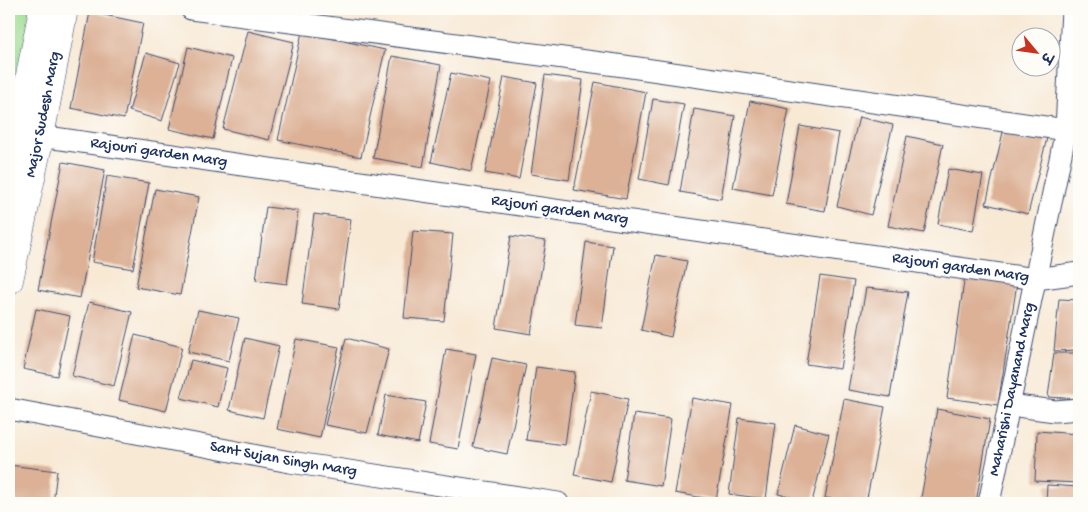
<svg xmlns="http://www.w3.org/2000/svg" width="1088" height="512" viewBox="0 0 1088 512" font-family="'Gochi Hand','Playpen Sans Deva',sans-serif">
<rect width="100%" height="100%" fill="#fdfcf7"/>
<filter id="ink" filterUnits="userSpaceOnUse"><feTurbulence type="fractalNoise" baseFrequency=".02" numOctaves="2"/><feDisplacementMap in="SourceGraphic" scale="10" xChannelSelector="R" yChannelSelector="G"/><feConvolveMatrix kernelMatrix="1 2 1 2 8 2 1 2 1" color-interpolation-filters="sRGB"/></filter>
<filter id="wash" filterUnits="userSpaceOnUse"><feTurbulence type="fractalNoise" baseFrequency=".0096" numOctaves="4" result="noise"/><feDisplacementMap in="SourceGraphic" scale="20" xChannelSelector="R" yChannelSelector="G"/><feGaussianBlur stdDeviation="1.12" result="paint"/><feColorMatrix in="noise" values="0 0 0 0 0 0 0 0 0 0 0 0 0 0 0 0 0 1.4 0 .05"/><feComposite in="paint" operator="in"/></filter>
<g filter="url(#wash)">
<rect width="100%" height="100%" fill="#f8e9d5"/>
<polygon fill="#9cdc91" stroke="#5c8678" points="9,9 42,9 9,183"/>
<g id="blocks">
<g fill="#dcb196">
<polygon points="90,12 143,23 124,119 71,108"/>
<polygon points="248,31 294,42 269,140 223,129"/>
<polygon points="302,32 385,50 361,157 278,140"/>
<polygon points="188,47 232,58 213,139 169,129"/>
<polygon points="146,53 180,63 162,121 129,111"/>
<polygon points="392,56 441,65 423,167 373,158"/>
<polygon points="451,73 491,81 471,171 431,162"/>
<polygon points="545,75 583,80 569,180 531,174"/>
<polygon points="504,77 537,83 519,179 485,173"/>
<polygon points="595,82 646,92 626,199 574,190"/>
<polygon points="653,99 684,104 669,185 639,179"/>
<polygon points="750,101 789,109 772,195 733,188"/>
<polygon points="1079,106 1079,130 1073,108"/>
<polygon points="694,109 735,116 721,199 680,192"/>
<polygon points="859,117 893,125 871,215 837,206"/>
<polygon points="800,126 839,133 825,211 786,204"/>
<polygon points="1004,128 1047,138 1028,214 986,204"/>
<polygon points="907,136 943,144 924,233 888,226"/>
<polygon points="63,162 105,170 80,298 38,290"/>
<polygon points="948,169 983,175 973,231 938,224"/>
<polygon points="107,176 149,183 133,269 92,262"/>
<polygon points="155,189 199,197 180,295 136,287"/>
<polygon points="266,207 298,211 287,284 256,280"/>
<polygon points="314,214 351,219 339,309 302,304"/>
<polygon points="413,231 453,234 444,321 404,318"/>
<polygon points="511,236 546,241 531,334 496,328"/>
<polygon points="586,242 613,246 602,328 575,325"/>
<polygon points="656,255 687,261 671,337 641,330"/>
<polygon points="965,275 1017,283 998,405 947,398"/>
<polygon points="820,276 854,281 840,369 806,364"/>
<polygon points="866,288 908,292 890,397 848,390"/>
<polygon points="1059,299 1079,300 1079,350 1054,351"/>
<polygon points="89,302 132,312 114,386 72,376"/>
<polygon points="36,309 70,316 57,376 23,369"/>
<polygon points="198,310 239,318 229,361 188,352"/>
<polygon points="135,335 182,347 166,411 119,400"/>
<polygon points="245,338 279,346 263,418 229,410"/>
<polygon points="346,338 389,349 367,433 325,425"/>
<polygon points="296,339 339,347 320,438 277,429"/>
<polygon points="446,349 476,354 458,449 429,444"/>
<polygon points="1054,353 1079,353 1079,399 1048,397"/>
<polygon points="492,358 526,365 507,454 473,447"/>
<polygon points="191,360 227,368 218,407 181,398"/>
<polygon points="536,367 575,372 565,445 526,440"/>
<polygon points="591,391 628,399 611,482 574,475"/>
<polygon points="386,395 426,402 418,443 378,435"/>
<polygon points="692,398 733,405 716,500 675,493"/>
<polygon points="844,399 885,407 866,503 825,498"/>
<polygon points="937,409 990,419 976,503 920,503"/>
<polygon points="634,414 671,419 661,486 624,480"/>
<polygon points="739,418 776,423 766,499 729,494"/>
<polygon points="795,425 829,434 812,502 778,494"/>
<polygon points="1037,431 1079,434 1079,483 1035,481"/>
<polygon points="9,465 57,471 53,503 9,503"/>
<polygon points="1047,485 1079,487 1079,503 1046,503"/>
</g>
</g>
</g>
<g filter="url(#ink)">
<use href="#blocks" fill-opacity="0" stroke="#3c4b70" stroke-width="1"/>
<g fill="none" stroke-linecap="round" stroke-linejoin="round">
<g stroke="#3c4b70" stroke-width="23">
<g id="minor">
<polyline points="191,9 624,66 1066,130"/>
<path id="s1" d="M 40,136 L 1036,279 L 1079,273"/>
<polyline points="1009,405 1055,411 1079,409"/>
<path id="s2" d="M 9,409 L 290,462 L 558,503"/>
<path id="s3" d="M 989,503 L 1066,130 L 1072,9"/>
</g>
</g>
<g stroke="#3c4b70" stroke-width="29">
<g id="tertiary">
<polyline points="9,183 43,9"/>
<path id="s4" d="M 9,280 L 40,136 L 64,9"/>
</g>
</g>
<use href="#minor" stroke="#fff" stroke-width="21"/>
<use href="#tertiary" stroke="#fff" stroke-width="28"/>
</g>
</g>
<g text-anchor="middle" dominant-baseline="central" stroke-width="5" stroke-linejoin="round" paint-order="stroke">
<g font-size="16" fill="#1b2f5e" stroke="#fdfcf7">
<text stroke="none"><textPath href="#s4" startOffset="169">Major Sudesh Marg</textPath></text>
<text stroke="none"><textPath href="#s1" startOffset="120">Rajouri garden Marg</textPath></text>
<text stroke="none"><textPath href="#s1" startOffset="525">Rajouri garden Marg</textPath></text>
<text stroke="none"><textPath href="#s1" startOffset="930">Rajouri garden Marg</textPath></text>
<text stroke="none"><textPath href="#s3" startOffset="116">Maharishi Dayanand Marg</textPath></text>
<text stroke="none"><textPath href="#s2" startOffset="279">Sant Sujan Singh Marg</textPath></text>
</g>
</g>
<rect width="1088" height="512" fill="none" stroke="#fdfcf7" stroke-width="30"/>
<g transform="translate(1036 52) rotate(119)"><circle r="24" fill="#fdfcf7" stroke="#a3aaba"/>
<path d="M0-4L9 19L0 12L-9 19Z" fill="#c8321e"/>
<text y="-8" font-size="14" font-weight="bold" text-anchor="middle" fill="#1b2f5e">उ</text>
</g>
</svg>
